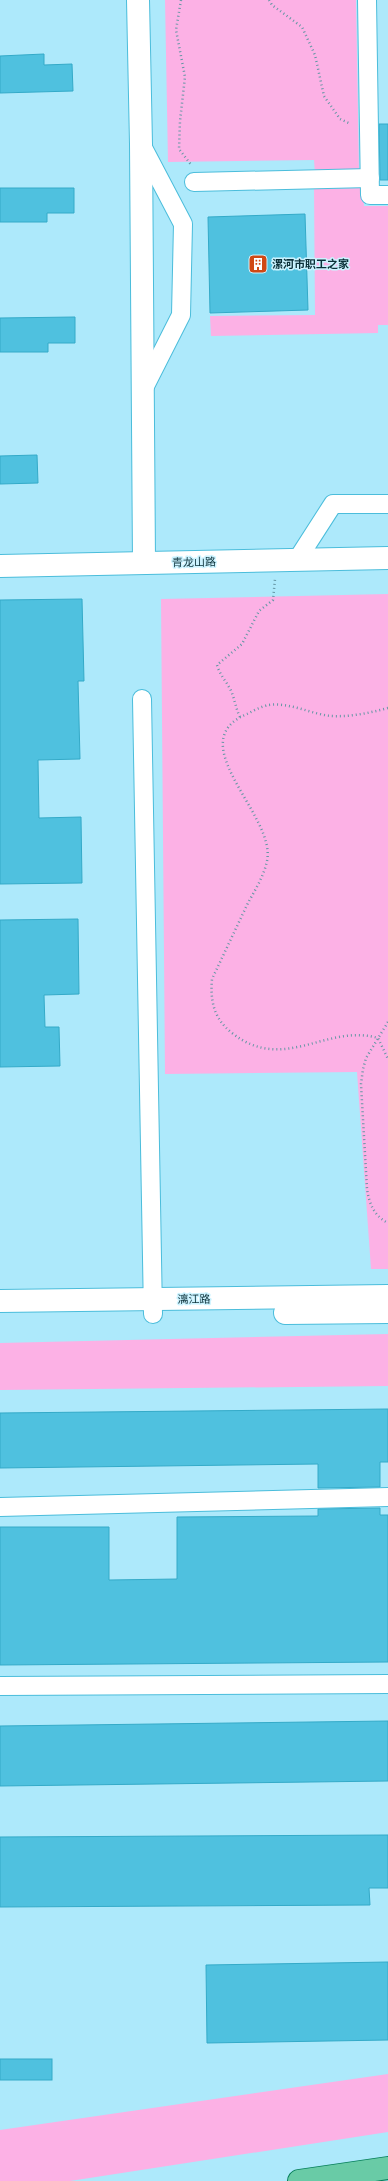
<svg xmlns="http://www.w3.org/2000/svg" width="388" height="2181" viewBox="0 0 388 2181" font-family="'Times New Roman','Noto Sans SC',serif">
<rect width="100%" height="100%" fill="#ade9fb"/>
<g fill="#fcb1e5">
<polygon points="165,0 356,0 359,173 315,174 314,160 168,162"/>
<polygon points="363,188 364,206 388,206 388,325 378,325 378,333 211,336 210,316 315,315 314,189"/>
<polygon points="388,594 388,1269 371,1269 357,1072 165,1074 161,599"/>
<polygon points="388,1334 388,1386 0,1390 0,1343"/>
<polygon points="388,2074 388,2132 70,2181 0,2181 0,2130"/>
</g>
<g fill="#4fc1df" stroke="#34aac8">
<polygon points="44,54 44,65 72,64 73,91 0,93 0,56"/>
<polygon points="379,124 388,124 388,180 380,180"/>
<polygon points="0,188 74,188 74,213 47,213 47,222 0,222"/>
<polygon points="305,214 308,310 210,313 208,217"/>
<polygon points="75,317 75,343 48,343 48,352 0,352 0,318"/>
<polygon points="37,455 38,483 0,484 0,456"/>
<polygon points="82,599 84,681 78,681 80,759 38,760 39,818 81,817 82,883 0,884 0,600"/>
<polygon points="78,919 79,994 44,995 45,1027 59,1027 60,1066 0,1067 0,920"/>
<polygon points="388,1409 388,1462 380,1462 380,1487 318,1488 318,1464 0,1468 0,1413"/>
<polygon points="380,1508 380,1515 388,1515 388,1662 0,1665 0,1527 109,1527 109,1580 177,1579 177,1517 318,1516 318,1509"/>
<polygon points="388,1721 388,1781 0,1786 0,1726"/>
<polygon points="388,1835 388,1888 369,1888 370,1905 0,1907 0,1837"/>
<polygon points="388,1962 388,2040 207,2043 206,1965"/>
<rect x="0" y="2059" width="52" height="21"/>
</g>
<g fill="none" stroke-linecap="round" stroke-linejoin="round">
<g stroke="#4bbddb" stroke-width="20">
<g id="minor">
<polyline points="367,0 370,195 388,195"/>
<polyline points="141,144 183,224 181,315 143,390"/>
<polyline points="194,182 370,178"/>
<polyline points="297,560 333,504 388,504"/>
<polyline points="142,699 153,1314"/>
<polyline points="0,1507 388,1497"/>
<polyline points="0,1686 388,1684"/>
</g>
</g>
<g stroke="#4bbddb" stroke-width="24">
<g id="tertiary">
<polyline points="138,0 141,144 144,563"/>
<polyline points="0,566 388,558"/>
<polyline points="0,1301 388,1296"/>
<polyline points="285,1313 388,1312"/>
</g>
</g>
<g stroke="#077f5a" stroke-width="24">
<polyline id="primary" points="299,2181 388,2168"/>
</g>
<g stroke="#6597a5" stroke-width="2.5" stroke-dasharray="1 3" stroke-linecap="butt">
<polyline points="181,0 176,30 185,77 180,121 179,149 192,166"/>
<polyline points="269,0 272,5 302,27 315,55 324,96 340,119 351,124"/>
<path d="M 388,708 C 369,713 351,717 331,716 C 311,714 289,702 269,705 C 262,706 253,711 247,714 C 179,742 277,816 267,861 C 264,876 255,890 248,903 C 236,928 224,954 212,979 C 210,1001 214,1019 232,1033 C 284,1074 327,1023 378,1038 L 388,1059"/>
<path d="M 240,717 C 236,709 235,701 232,693 C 228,683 220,676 217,665 L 242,644 L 259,611 L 273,600 L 275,579"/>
<path d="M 388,1022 L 366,1058 L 363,1069 L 361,1084 L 367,1189 C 369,1203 374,1216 388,1223"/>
</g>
<use href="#minor" stroke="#fff" stroke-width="18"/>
<use href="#tertiary" stroke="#fff" stroke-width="22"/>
<use href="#primary" stroke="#69cba6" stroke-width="22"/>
</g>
<defs>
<g id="building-square" transform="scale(1)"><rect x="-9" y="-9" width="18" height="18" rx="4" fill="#d04915" stroke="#ccf3ff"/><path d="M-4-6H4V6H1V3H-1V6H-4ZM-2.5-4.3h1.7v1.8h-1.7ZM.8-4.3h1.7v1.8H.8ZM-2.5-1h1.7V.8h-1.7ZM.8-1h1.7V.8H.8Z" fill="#fff"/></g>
</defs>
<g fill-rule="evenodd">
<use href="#building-square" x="258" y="264"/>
</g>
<g text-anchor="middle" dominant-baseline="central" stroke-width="3" stroke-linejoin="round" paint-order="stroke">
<g font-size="11" font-weight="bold" fill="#0b3039" stroke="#ccf3ff" text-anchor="start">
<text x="272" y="264">漯河市职工之家</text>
</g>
<g font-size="11" fill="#0b3039" stroke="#ccf3ff">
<text transform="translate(194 562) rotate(-1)">青龙山路</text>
<text transform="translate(194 1299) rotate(-1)">漓江路</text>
</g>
</g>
</svg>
